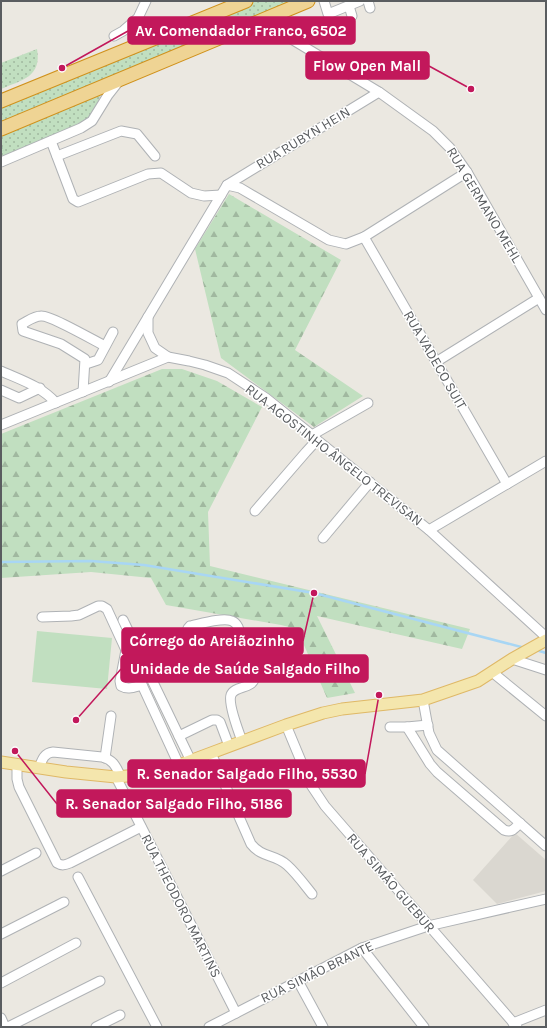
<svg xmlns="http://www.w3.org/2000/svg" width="547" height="1028" viewBox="0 0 547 1028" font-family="Karla,sans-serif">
<defs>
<pattern id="grass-dots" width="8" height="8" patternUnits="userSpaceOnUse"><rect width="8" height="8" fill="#c1dfc0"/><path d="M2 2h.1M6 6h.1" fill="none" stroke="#a0b89f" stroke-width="1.8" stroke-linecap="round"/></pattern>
<pattern id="forest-firs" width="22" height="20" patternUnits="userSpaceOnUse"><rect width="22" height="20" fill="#c1dfc0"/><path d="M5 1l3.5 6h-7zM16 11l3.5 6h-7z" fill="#a0b89f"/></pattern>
</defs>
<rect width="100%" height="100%" fill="#ebe8e1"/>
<polygon fill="#dad7d0" points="515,833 546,860 546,891 497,904 473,880"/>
<g fill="url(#grass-dots)">
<polygon points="250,1 295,1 1,123 1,107"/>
<path d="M 37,49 C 42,77 22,80 1,89 L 1,63 Z"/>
<polygon points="101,94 97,105 87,121 1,158 1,136"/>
</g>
<g fill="url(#forest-firs)">
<polygon points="229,194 341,260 295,350 363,396 314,427 221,358 195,249"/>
<polygon points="162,369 182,369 217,381 262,407 208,512 210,566 470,629 462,649 317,616 355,693 327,698 297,629 281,625 166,605 151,578 91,572 1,578 1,434"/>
</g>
<polygon fill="#c1dfc0" points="37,631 112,638 107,689 32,682"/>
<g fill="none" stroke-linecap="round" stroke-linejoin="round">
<g stroke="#a8d6f4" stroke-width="2.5">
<polyline points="1,562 91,561 144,565 314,593 525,648"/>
<polyline points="536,650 546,653"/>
</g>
<g stroke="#afb2b5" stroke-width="11">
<g id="minor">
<polyline points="324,1 328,14 360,1"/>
<polyline points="368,1 370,8"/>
<polyline points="349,6 352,16"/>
<polyline points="273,15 277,26 288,37 379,92 433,131 450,148 467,172 546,310"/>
<polyline points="114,36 123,31 138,18 146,1"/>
<polyline points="51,141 73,199 78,202 148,174 161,173 191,193 204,196 221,195"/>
<polyline points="57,156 121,131 137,134 155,156"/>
<polyline points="1,162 81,128 92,121 108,95 119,81"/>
<polyline points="227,185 240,188 329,240 346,244 364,237 467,172"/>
<polyline points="364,237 507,484"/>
<polyline points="148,317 148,333 155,348 168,357"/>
<polyline points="436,362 539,298"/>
<polyline points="86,364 98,360 113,332"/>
<path d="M 1,371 C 21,380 41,386 56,403"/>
<polyline points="109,382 227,185 379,92"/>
<polyline points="1,390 19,398 40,388"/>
<path d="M 83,392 L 85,359 L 61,344 L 23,331 L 22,324 C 28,321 34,316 41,316 C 50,315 95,341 105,346"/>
<polyline points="1,425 168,357 189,361 205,365 228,373 266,398 312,435 317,440 429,530 546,637"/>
<polyline points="312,435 368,403"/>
<polyline points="255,511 306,452 317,440"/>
<polyline points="429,530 546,461"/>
<polyline points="323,538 370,482"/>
<polyline points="42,617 71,616 79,615 98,606 102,606 107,609 179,765"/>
<polyline points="123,620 191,761"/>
<path d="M 241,635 L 196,645 C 186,645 183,632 190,626 C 200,624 223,617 232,621 C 235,622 237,625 238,627 L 255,677 C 252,690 235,685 231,695 C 228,703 239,733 242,741"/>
<path d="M 126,650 L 120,681 L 121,686 C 128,690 134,687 142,685"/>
<polyline points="512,659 546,670"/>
<polyline points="252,667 278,658"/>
<polyline points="492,672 546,716"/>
<polyline points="423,700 429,733 437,750 546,846"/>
<polyline points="286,725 311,785 325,806 517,1027"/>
<polyline points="390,727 407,727 428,725"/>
<path d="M 407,727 L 430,764 L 437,772 L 504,830 C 512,833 514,829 520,823"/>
<polyline points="179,736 212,720 217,720 220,722 229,746"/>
<path d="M 211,753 L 251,844 C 262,858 275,854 287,865 C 296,873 304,884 312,894"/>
<polyline points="105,758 111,716"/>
<path d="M 17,764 L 17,779 L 19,787 L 57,863 C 62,866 65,865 70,863 L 141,827"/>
<path d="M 39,768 C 42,760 44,753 53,752 L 102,757 C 114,760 116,767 121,777"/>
<polyline points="116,777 236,1013"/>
<polyline points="1,871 36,853"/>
<polyline points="78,877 157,1027"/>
<polyline points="1,934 64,902"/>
<polyline points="362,948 424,1027"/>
<polyline points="298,981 323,1027"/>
<polyline points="1,983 76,943"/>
<polyline points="1,1018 5,1027"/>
<polyline points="513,1023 546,1010"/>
<polyline points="8,1027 100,981"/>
<polyline points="96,1027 120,1015"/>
<polyline points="209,1027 362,948 428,926 546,899"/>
</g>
</g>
<g stroke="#dfb866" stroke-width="13">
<polyline id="major" points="1,762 66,772 116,777 149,774 179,765 286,725 323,713 342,709 423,700 478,681 512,659 546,640"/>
</g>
<g stroke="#d0911b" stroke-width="15">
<g id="highway">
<polyline points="1,101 246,1"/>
<polyline points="1,129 308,1"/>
</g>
</g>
<polyline stroke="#9ac0a3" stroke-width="1.5" stroke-dasharray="4 2" stroke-linecap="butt" points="1,145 3,151"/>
<use href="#minor" stroke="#fff" stroke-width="9"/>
<use href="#major" stroke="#f4e6ad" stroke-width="11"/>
<use href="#highway" stroke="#efd494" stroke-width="13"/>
</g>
<g text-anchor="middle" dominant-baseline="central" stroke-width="3" stroke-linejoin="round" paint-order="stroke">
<g font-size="14" fill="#5a5d60" stroke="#fff">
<text transform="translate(303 138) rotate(-31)">RUA RUBYN HEIN</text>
<text transform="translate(484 205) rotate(59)">RUA GERMANO MEHL</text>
<text transform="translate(435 360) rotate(60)">RUA VADECO SUIT</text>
<text transform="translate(334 455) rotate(38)">RUA AGOSTINHO ÂNGELO TREVISAN</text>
<text transform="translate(391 883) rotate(49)">RUA SIMÃO GUEBUR</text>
<text transform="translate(181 906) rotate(63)">RUA THEODORO MARTINS</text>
<text transform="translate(317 972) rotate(-26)">RUA SIMÃO BRANTE</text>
</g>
</g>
<path fill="none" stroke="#c2185b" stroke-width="1.5" d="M62 68L128 31M471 89L429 66M314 593L303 641M76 720L121 669M379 695L365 774M15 751L57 804"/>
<g fill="#c2185b" stroke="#fff" stroke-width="1.5">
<circle cx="62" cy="68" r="4"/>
<circle cx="471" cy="89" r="4"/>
<circle cx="314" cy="593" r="4"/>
<circle cx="76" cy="720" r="4"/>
<circle cx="379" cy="695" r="4"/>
<circle cx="15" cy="751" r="4"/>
</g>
<g fill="#c2185b" stroke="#c2185b" stroke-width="1.5">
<rect x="128" y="17" width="227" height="27" rx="4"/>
<rect x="306" y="52" width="123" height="27" rx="4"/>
<rect x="122" y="628" width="181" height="27" rx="4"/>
<rect x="121" y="655" width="247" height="27" rx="4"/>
<rect x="128" y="760" width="237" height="27" rx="4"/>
<rect x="57" y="790" width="234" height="27" rx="4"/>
</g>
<g font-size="15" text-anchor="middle" font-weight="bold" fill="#fff">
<text x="241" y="36">Av. Comendador Franco, 6502</text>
<text x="367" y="71">Flow Open Mall</text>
<text x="212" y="646">Córrego do Areiãozinho</text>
<text x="245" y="674">Unidade de Saúde Salgado Filho</text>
<text x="247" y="779">R. Senador Salgado Filho, 5530</text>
<text x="174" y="809">R. Senador Salgado Filho, 5186</text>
</g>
<rect width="547" height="1028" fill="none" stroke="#5a5d60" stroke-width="4"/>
</svg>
